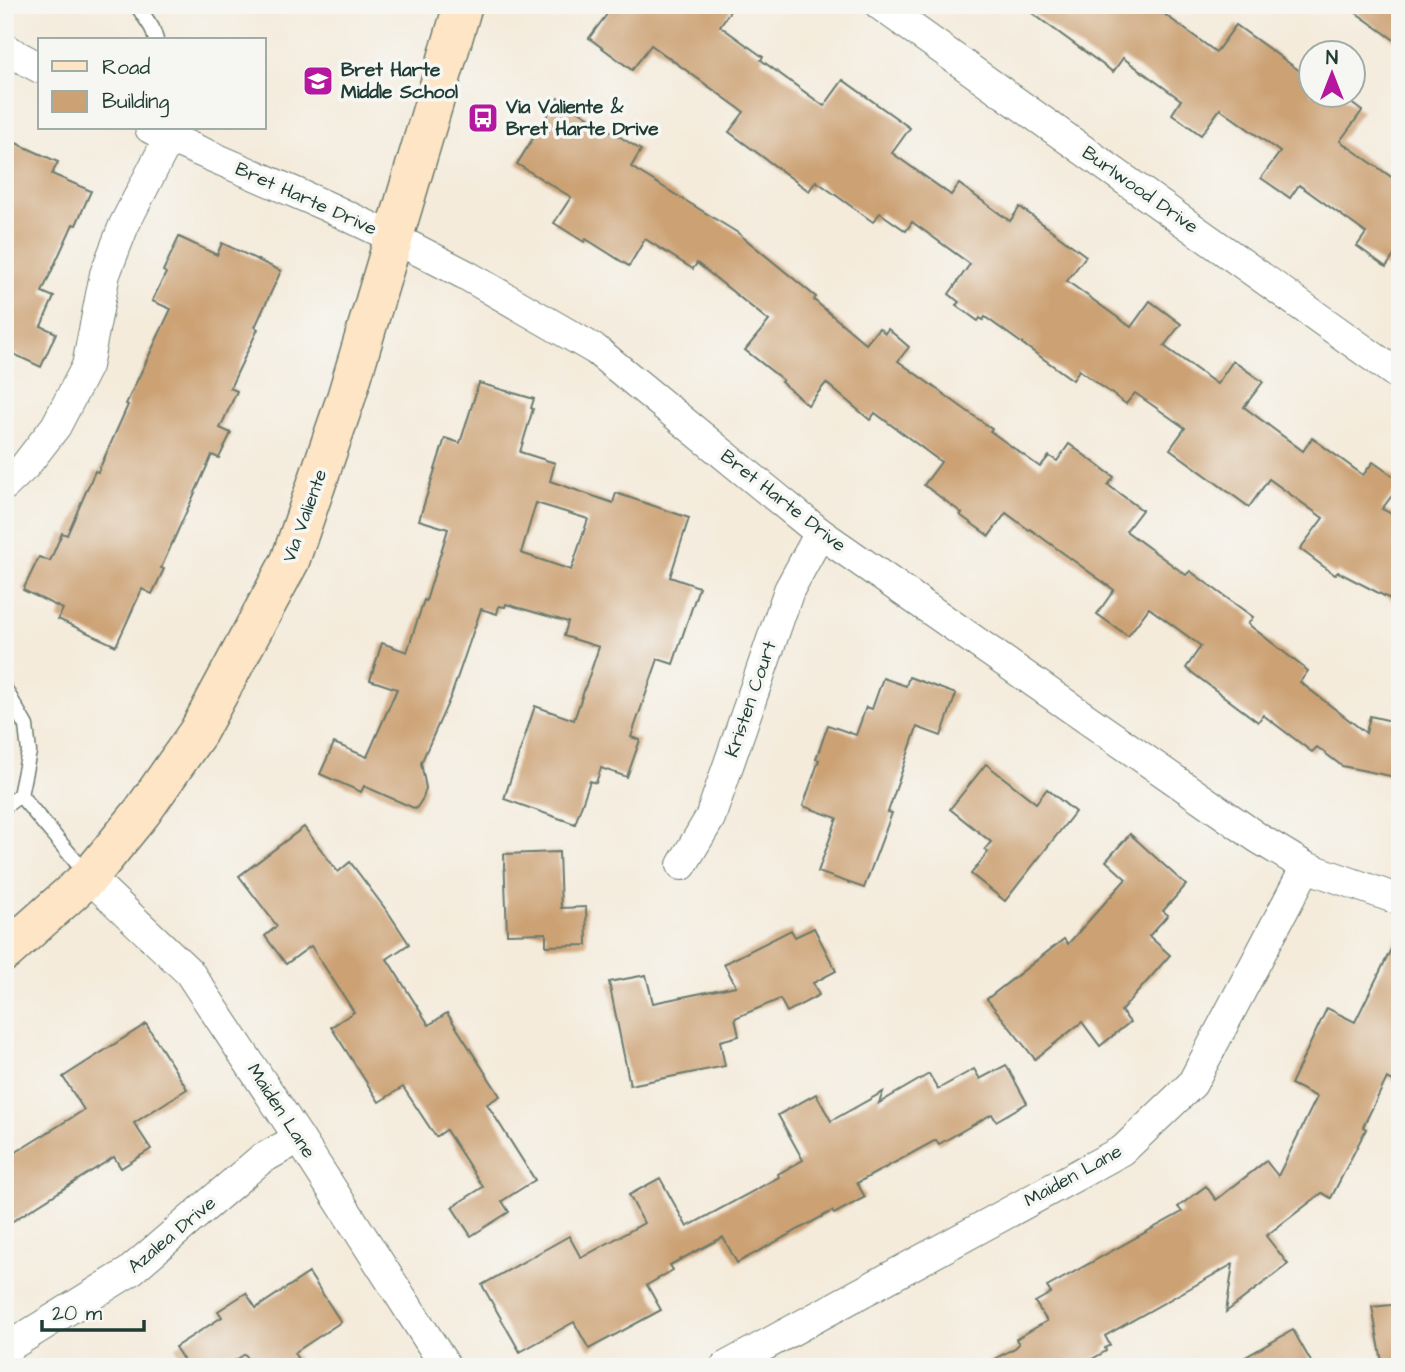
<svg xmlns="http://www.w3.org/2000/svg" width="1405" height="1372" viewBox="0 0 1405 1372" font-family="'Architects Daughter',sans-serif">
<rect width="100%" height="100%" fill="#f6f6f2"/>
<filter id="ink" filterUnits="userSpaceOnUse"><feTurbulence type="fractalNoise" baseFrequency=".0143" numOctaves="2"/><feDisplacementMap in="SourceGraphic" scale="14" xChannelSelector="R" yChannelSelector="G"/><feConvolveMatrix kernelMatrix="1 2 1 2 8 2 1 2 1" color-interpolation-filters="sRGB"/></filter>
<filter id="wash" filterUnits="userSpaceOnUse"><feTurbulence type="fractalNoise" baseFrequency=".00686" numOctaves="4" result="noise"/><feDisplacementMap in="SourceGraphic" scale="28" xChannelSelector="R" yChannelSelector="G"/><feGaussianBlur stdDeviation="1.57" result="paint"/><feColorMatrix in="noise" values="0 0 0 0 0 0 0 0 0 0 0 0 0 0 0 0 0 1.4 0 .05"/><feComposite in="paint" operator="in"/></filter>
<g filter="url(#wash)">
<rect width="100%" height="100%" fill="#f4ebdb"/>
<g id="blocks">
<g fill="#cca173" fill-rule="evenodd">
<polygon points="614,5 734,5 720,26 763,57 761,60 824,106 843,80 910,128 892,153 951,195 959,184 1010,221 1020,207 1086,256 1067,281 1131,327 1150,301 1181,324 1164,346 1217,384 1233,361 1263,382 1244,407 1303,451 1312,438 1363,475 1373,462 1400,481 1400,485 1382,509 1400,518 1400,604 1338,572 1335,575 1300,549 1323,518 1269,479 1249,507 1170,449 1185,428 1135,393 1126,404 1079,370 1073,380 985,317 983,320 980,318 978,321 956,305 959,302 949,294 970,264 912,222 906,231 880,213 873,222 816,181 809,191 729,132 744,112 651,45 632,70 589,38"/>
<polygon points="1021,5 1152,5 1216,52 1236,25 1311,79 1311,94 1339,94 1362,111 1340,141 1400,183 1400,247 1386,267 1357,246 1366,233 1299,185 1290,198 1261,178 1280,152 1220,109 1201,135 1172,114 1181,100 1123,58 1113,72"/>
<polygon points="1345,5 1400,5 1400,44"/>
<polygon points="558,98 641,150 631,167 738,233 816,297 814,300 866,344 879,328 885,333 888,329 909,347 898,361 992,429 990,431 1040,467 1049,456 1057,461 1069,444 1114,477 1108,485 1142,510 1126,531 1186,575 1190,571 1253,617 1248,624 1308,671 1300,682 1366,733 1370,716 1400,723 1400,778 1342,766 1317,747 1312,752 1263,715 1258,722 1186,668 1201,646 1149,608 1128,636 1097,614 1114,590 1030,529 1029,530 1006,513 989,536 960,515 962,513 924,485 941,462 875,413 870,420 826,383 808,405 781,382 783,380 745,350 769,321 697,263 693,269 645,239 629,266 586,239 584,242 554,223 571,197 517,164"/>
<polygon points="5,138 58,162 52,174 91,191 76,225 73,224 42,292 54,297 41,326 56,333 41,367 5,350"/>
<polygon points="179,237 217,255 222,243 281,271 255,327 258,329 230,388 237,391 220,428 231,433 219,458 212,455 161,568 164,569 152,594 142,589 116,646 58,619 63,609 23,590 39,557 50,561 62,533 67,535 95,471 98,472 128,405 126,404 171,309 152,301 166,273 163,271"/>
<path d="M 479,383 L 534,399 L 531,408 L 533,409 L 520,452 L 555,463 L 550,481 L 613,503 L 616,493 L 689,518 L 670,577 L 699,587 L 673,664 L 658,659 L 631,737 L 640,740 L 627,777 L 601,768 L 596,783 L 590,781 L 575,824 L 504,799 L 535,706 L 574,720 L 599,647 L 564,636 L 568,622 L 506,604 L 505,607 L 499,606 L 497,614 L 481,609 L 451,696 L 421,763 L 426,788 L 423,798 L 416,809 L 364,786 L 361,792 L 320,774 L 334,743 L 367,757 L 397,689 L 370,680 L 382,643 L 407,652 L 424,600 L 426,601 L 448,529 L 419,520 L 445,438 L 460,443 ZM 536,503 L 588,519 L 571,570 L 521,553 Z"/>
<polygon points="909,677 956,694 941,736 917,727 888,812 892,813 864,888 818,872 837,818 803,806 819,760 816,759 828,725 856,735 866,707 872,709 883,678 906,686"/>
<polygon points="986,764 1036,803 1047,789 1075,812 1005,901 971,874 988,852 985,849 991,842 950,809"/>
<polygon points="304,827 338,872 350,862 390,915 409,944 387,959 429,1025 447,1013 500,1096 487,1104 535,1180 502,1201 509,1212 471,1236 452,1207 483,1187 446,1130 436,1137 403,1087 379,1102 331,1027 354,1012 311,946 286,964 265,936 277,926 239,876"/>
<polygon points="1130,834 1186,885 1163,911 1168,915 1149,936 1170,955 1121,1011 1130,1022 1100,1046 1082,1022 1035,1059 987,999 1064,939 1068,944 1126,879 1106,861"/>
<polygon points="559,852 561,908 586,907 587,945 546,946 546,933 507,934 504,854"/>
<polygon points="814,928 836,971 813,983 819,995 787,1012 780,999 735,1018 739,1036 720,1041 725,1066 630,1085 609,982 646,975 653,1003 736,986 724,964 791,930 795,937"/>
<polygon points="1400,931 1400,1084 1387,1078 1363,1127 1366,1129 1331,1198 1322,1193 1266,1236 1288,1264 1226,1312 1233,1264 1105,1336 1110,1345 1105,1348 1106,1351 1078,1367 980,1367 1015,1348 1019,1344 1016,1339 1047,1321 1035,1302 1051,1293 1047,1287 1182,1212 1178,1207 1206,1186 1216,1200 1266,1161 1278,1176 1317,1097 1291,1084 1327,1008 1355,1022"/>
<polygon points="146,1024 187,1089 134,1123 151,1149 121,1168 114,1157 5,1226 5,1159 84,1110 63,1077"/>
<polygon points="1006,1065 1027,1103 996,1121 992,1114 939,1144 936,1140 857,1183 865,1197 834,1214 832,1211 737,1263 723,1237 670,1265 673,1270 647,1285 661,1310 589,1349 574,1322 520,1352 482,1285 569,1236 581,1258 644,1223 629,1195 660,1178 687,1227 779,1177 778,1174 803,1160 778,1115 816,1094 831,1121 883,1092 879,1103 929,1074 938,1089 974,1069 980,1079"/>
<polygon points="309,1273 341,1322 294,1353 303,1367 254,1367 245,1354 225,1367 188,1367 175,1347 222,1317 218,1311 246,1293 256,1308"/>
<polygon points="1400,1304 1400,1367 1383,1367 1372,1307"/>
<polygon points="1293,1330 1314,1367 1228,1367"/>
</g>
</g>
</g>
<g filter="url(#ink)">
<use href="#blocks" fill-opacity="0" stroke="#6a7a6e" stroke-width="2"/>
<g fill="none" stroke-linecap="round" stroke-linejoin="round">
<g stroke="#6a7a6e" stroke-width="17">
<g id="lane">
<polyline points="137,5 152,28 156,40"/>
<polyline points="5,689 26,726 29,752 20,795 5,806"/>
<polyline points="20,795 89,877"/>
</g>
</g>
<g stroke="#6a7a6e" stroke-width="32">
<g id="street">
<polyline points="880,5 1400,376"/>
<polyline points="5,49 40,68"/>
<polyline points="150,128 169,138 324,205 394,238 466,275 596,350 820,533 1258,838 1306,867 1400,900"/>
<polyline points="5,485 25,466 56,426 87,366 105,274 124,225 169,138"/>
<polyline points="682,865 710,818 789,590 820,533"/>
<polyline points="89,877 189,972 299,1138 446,1367"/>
<polyline points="5,1349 129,1272 260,1160 299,1138"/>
<polyline points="725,1367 1123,1150 1192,1084 1306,867"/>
</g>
</g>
<g stroke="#6a7a6e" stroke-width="41">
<polyline id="secondary" points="5,952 89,877 142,812 198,732 290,561 346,398 463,5"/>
</g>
<use href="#lane" stroke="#fff" stroke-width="14"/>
<use href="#street" stroke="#fff" stroke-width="30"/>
<use href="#secondary" stroke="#fde5c5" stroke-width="38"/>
</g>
</g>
<defs>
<g id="school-square" transform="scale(1.575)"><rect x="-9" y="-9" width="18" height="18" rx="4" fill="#b5179e" stroke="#f6f6f2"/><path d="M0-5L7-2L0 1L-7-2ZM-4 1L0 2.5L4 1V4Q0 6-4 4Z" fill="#fff"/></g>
<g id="bus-square" transform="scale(1.575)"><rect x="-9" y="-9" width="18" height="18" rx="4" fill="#b5179e" stroke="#f6f6f2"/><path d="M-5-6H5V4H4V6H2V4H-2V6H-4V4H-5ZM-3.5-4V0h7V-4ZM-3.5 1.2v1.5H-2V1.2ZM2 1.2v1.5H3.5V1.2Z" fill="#fff"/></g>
</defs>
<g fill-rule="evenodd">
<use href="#school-square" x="318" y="81"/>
<use href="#bus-square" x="483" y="118"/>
</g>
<g text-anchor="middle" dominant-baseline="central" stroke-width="7" stroke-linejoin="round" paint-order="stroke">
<g font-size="19" font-weight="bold" fill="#1f3d34" stroke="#f6f6f2" text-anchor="start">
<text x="341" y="70">Bret Harte<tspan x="341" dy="22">Middle School</tspan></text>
<text x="506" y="107">Via Valiente &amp;<tspan x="506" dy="22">Bret Harte Drive</tspan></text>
</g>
<g font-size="19" fill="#1f3d34" stroke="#f6f6f2">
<text transform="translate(1140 190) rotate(35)">Burlwood Drive</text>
<text transform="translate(306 199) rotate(24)">Bret Harte Drive</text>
<text transform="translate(783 501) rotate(38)">Bret Harte Drive</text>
<text transform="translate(305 516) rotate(-70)">Via Valiente</text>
<text transform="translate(751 699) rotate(-71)">Kristen Court</text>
<text transform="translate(281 1111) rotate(57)">Maiden Lane</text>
<text transform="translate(1073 1176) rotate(-29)">Maiden Lane</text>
<text transform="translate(172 1235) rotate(-40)">Azalea Drive</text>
</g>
</g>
<rect width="1405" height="1372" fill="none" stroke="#f6f6f2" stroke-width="28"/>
<rect x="38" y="38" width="228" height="91" fill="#f6f6f2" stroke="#a0aca6" stroke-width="2"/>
<rect x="52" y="61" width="35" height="10" fill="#fde5c5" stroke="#a0aca6" stroke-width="2"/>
<text x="102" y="74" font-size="21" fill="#1f3d34">Road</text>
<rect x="52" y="91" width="35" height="21" fill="#cca173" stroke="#a0aca6" stroke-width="2"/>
<text x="102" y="108" font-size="21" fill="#1f3d34">Building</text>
<g transform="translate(1332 74)"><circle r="33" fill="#f6f6f2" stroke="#a0aca6" stroke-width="2"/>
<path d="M0-5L12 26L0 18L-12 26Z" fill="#b5179e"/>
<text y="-10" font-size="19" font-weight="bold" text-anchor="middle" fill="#1f3d34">N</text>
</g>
<path d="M42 1320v10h102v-10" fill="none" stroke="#1f3d34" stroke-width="3.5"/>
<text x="52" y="1320" font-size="21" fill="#1f3d34" stroke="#f6f6f2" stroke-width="5" paint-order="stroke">20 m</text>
</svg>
